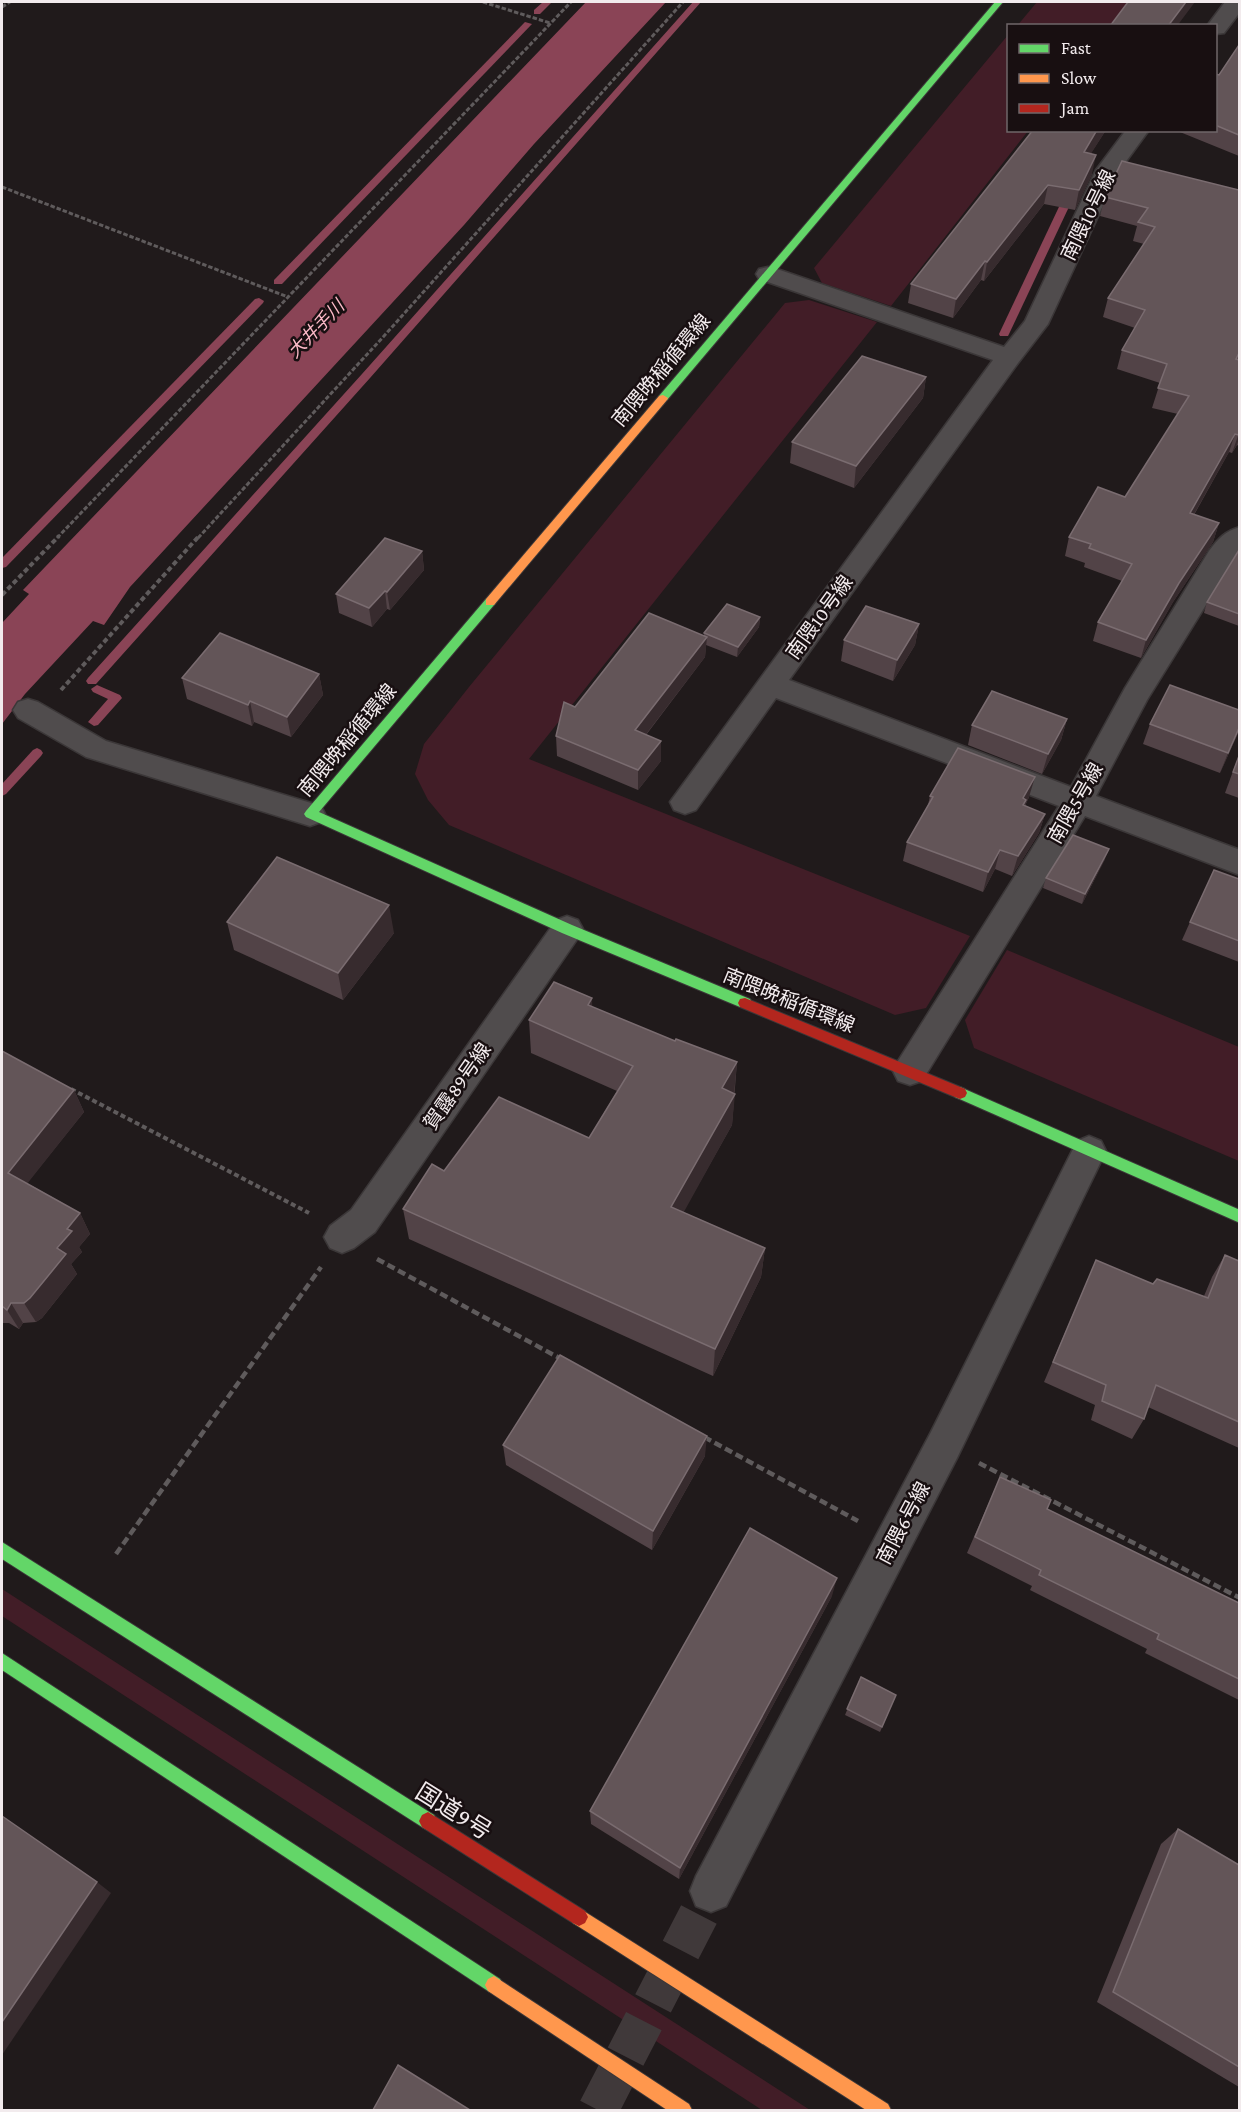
<svg xmlns="http://www.w3.org/2000/svg" width="1241" height="2112" viewBox="0 0 1241 2112" font-family="'Crimson Pro','Noto Sans JP',serif">
<rect width="100%" height="100%" fill="#201a1b"/>
<g fill="#421d27">
<polygon points="1037,2 1129,2 1110,25 1017,26"/>
<polygon points="1008,35 1008,130 1028,131 891,306 822,283 814,268"/>
<polygon points="809,300 877,322 529,759 970,936 926,1008 895,1015 449,825 428,800 415,774 424,744 469,687 785,303"/>
<polygon points="1007,950 1239,1047 1239,1161 974,1048 965,1020"/>
<polygon points="2,1589 810,2110 762,2110 2,1616"/>
</g>
<polygon fill="#8a4456" points="586,2 666,2 534,144 464,225 130,587 104,625 93,621 25,694 2,724 2,623 29,594 23,590"/>
<g fill="none" stroke-linecap="round" stroke-linejoin="round">
<g fill="#8a4456" fill-rule="evenodd">
<polygon points="543,2 552,2 540,14 534,14 534,10"/>
<polygon points="693,2 701,2 370,378 96,684 88,684 86,681 88,678 362,374"/>
<polygon points="525,22 532,24 282,284 274,284 274,280"/>
<polygon points="1071,189 1076,192 1009,334 1008,336 1000,336 999,334 1066,192"/>
<polygon points="259,298 264,301 263,303 6,567 2,568 2,558 255,299"/>
<polygon points="97,685 120,695 122,698 98,725 94,726 88,722 108,699 93,692 91,689"/>
<polygon points="37,748 41,750 43,753 41,756 6,794 2,796 2,784 33,750"/>
</g>
<polyline stroke="#40393a" stroke-width="40" stroke-dasharray="40 20" stroke-linecap="butt" points="598,2110 711,1891"/>
<g stroke="#3b3738" stroke-width="3">
<g id="street">
<polygon points="1225,2 1240,2 1240,12 1224,33 1216,34 1216,26 1207,26"/>
<path d="M 1126,130 L 1149,130 L 1119,171 L 1048,324 L 1018,363 L 789,680 L 1071,787 L 1125,688 L 1209,551 C 1218,539 1225,531 1240,527 L 1240,550 L 1147,700 L 1096,796 L 1240,850 L 1240,875 L 1085,816 L 922,1081 L 910,1085 L 898,1081 L 893,1071 L 898,1061 L 1059,806 L 776,698 L 696,810 L 685,814 L 674,810 L 670,802 L 993,360 L 759,279 L 756,274 L 759,269 L 768,267 L 777,269 L 1004,347 L 1025,321 L 1096,170 Z"/>
<polygon points="28,699 38,702 106,741 321,806 325,814 321,822 310,826 86,757 18,718 13,710 18,702"/>
<polygon points="567,916 578,920 583,929 578,938 375,1232 354,1248 342,1253 330,1248 324,1237 330,1226 351,1210 556,920"/>
<polygon points="1089,1136 1101,1141 1106,1151 957,1458 726,1906 711,1912 696,1906 690,1891 696,1876 931,1432 1077,1141"/>
</g>
</g>
<g stroke="#3b3738" stroke-width="2">
<g id="fast">
<polygon points="995,2 1003,2 667,400 659,400 659,396"/>
<polygon points="490,598 496,602 494,605 319,812 572,925 750,999 752,1003 750,1007 740,1007 562,933 306,817 304,814 306,811 486,599"/>
<polygon points="960,1087 1240,1210 1240,1223 955,1097 953,1093 955,1089"/>
<polygon points="2,1542 434,1815 437,1821 434,1827 428,1830 422,1827 2,1559"/>
<polygon points="2,1653 500,1979 503,1985 500,1991 494,1994 488,1991 2,1670"/>
</g>
</g>
<g stroke="#3b3738" stroke-width="2">
<g id="slow">
<polygon points="663,395 668,398 667,400 494,605 486,605 486,599 659,396"/>
<polygon points="579,1908 888,2104 891,2110 866,2110 573,1923 570,1917 573,1911"/>
<polygon points="494,1976 689,2104 692,2110 667,2110 488,1991 485,1985 488,1979"/>
</g>
</g>
<g stroke="#3b3738" stroke-width="2">
<g id="jam">
<polygon points="745,998 965,1089 967,1093 965,1097 960,1099 955,1097 740,1007 738,1003 740,999"/>
<polygon points="428,1812 585,1911 588,1917 585,1923 579,1926 573,1923 422,1827 419,1821 422,1815"/>
</g>
</g>
<g stroke="#5f5b5c" stroke-width="3" stroke-dasharray="4.5 2" stroke-linecap="butt">
<polyline points="483,2 550,23"/>
<polyline points="2,7 10,2"/>
<polyline points="2,187 288,297"/>
<polyline points="57,538 571,2"/>
<polyline points="198,538 384,336 683,2"/>
</g>
<g stroke="#5f5b5c" stroke-width="4" stroke-dasharray="5 3" stroke-linecap="butt">
<polyline points="2,595 59,536"/>
<polyline points="61,690 199,536"/>
<polyline points="71,1089 309,1213"/>
</g>
<g stroke="#5f5b5c" stroke-width="4.5" stroke-dasharray="8 4" stroke-linecap="butt">
<polyline points="377,1259 563,1360"/>
<polyline points="704,1437 858,1521"/>
<polyline points="979,1463 1240,1598"/>
<polyline points="116,1554 321,1267"/>
</g>
<use href="#street" fill="#504c4d" fill-rule="evenodd"/>
<use href="#fast" fill="#63d668" fill-rule="evenodd"/>
<use href="#slow" fill="#ff974d" fill-rule="evenodd"/>
<use href="#jam" fill="#b3261e" fill-rule="evenodd"/>
</g>
<g fill="#524347">
<polygon points="1239,45 1239,156 1175,130 1215,130 1215,74 1219,75"/>
<polygon points="1033,130 1106,130 1091,153 1092,174 1075,210 1044,204 984,281 981,280 953,318 908,303 911,284"/>
<polygon points="1239,190 1239,446 1237,445 1232,453 1229,452 1194,515 1219,523 1213,542 1173,602 1141,658 1093,641 1098,622 1122,581 1084,567 1085,563 1065,556 1069,537 1125,497 1178,414 1152,408 1160,383 1117,369 1122,350 1135,328 1103,317 1108,298 1144,244 1133,241 1137,226 1100,216 1105,197"/>
<polygon points="926,377 923,398 854,488 790,463 792,442"/>
<polygon points="1239,550 1239,626 1204,613 1207,602"/>
<polygon points="422,551 424,570 390,610 387,609 372,627 339,613 336,594"/>
<polygon points="760,617 759,627 737,657 706,645 705,657 646,735 661,741 661,761 638,790 557,756 556,736 575,707 704,636 704,633"/>
<polygon points="919,624 915,645 893,681 841,661 844,640"/>
<polygon points="319,674 323,695 291,737 254,722 252,726 187,699 182,678"/>
<polygon points="1067,719 1061,740 1042,774 968,745 972,725"/>
<polygon points="1150,724 1239,731 1220,773 1143,744"/>
<polygon points="1239,755 1239,798 1225,793"/>
<polygon points="930,796 1029,797 1025,806 1045,814 1039,833 1012,876 995,869 983,892 903,861 907,842 928,805"/>
<polygon points="1105,859 1082,904 1043,888 1046,878"/>
<polygon points="1239,879 1239,962 1182,940 1190,922"/>
<polygon points="227,922 394,933 343,1000 234,950"/>
<polygon points="593,1007 675,1041 737,1062 732,1125 683,1212 765,1248 761,1277 713,1376 409,1239 403,1209 444,1171 589,1138 617,1091 531,1053 529,1020"/>
<polygon points="2,1051 74,1090 84,1112 27,1183 80,1213 90,1234 79,1247 82,1252 71,1264 77,1274 42,1318 36,1322 23,1323 19,1329 9,1323 2,1323"/>
<polygon points="1225,1255 1239,1261 1239,1448 1148,1407 1144,1419 1132,1439 1091,1420 1095,1405 1044,1382 1096,1260 1153,1284 1204,1296 1212,1277"/>
<polygon points="503,1445 705,1456 652,1550 506,1465"/>
<polygon points="1000,1477 1047,1509 1239,1603 1239,1700 1145,1653 1147,1649 1030,1590 1032,1586 967,1553"/>
<polygon points="832,1596 679,1879 591,1824 590,1811"/>
<polygon points="861,1677 896,1695 880,1732 845,1715"/>
<polygon points="1178,1829 1239,1865 1239,2087 1097,2002 1161,1844"/>
</g>
<g fill="#372b2e">
<polygon points="1186,2 1195,2 1177,26 1168,26"/>
<polygon points="1097,130 1106,130 1080,171 1084,152"/>
<polygon points="1096,155 1092,174 1075,210 1079,190"/>
<polygon points="1048,185 1044,204 984,281 987,262"/>
<polygon points="985,261 981,280 953,318 956,299"/>
<polygon points="926,377 923,398 854,488 856,466"/>
<polygon points="1239,433 1239,438 1237,445 1232,453"/>
<polygon points="1235,434 1229,452 1184,532 1190,513"/>
<polygon points="1219,523 1213,542 1173,602 1141,658 1146,640 1179,583"/>
<polygon points="422,551 424,570 390,610 387,592"/>
<polygon points="385,591 387,609 372,627 369,608"/>
<polygon points="760,617 759,627 737,657 738,647"/>
<polygon points="919,624 915,645 893,681 897,660"/>
<polygon points="707,637 705,657 634,750 635,730"/>
<polygon points="319,674 323,695 291,737 287,717"/>
<polygon points="250,701 254,722 252,726 248,705"/>
<polygon points="1067,719 1061,740 1042,774 1048,754"/>
<polygon points="1239,728 1239,731 1220,773 1228,753"/>
<polygon points="661,741 661,761 638,790 638,770"/>
<polygon points="1035,777 1029,797 1025,805 1021,819 1023,798"/>
<polygon points="1045,814 1039,833 1012,876 1018,856"/>
<polygon points="1109,849 1105,859 1082,904 1085,894"/>
<polygon points="1000,850 995,869 983,892 988,872"/>
<polygon points="389,905 394,933 343,1000 338,973"/>
<polygon points="592,998 593,1031 588,1005"/>
<polygon points="737,1062 734,1094 722,1088"/>
<polygon points="74,1090 84,1112 19,1194 8,1173"/>
<polygon points="735,1094 732,1125 670,1237 671,1207"/>
<polygon points="80,1213 90,1234 79,1247 82,1252 71,1264 77,1274 42,1318 36,1322 24,1303 57,1248 67,1229"/>
<polygon points="765,1248 761,1277 713,1376 715,1349"/>
<polygon points="11,1303 23,1323 19,1329 7,1310"/>
<polygon points="707,1436 705,1456 652,1550 653,1531"/>
<polygon points="837,1578 832,1596 679,1879 680,1868"/>
<polygon points="97,1882 111,1893 2,2055 2,2022"/>
</g>
<g fill="#635558" stroke="#7a6c70" stroke-width="1.5">
<polygon points="1128,2 1186,2 1168,26 1110,26"/>
<polygon points="1239,45 1239,135 1215,125 1215,74 1219,75"/>
<polygon points="1033,130 1097,130 1084,152 1096,155 1079,190 1048,185 987,262 985,261 956,299 911,284"/>
<polygon points="1122,161 1239,190 1239,353 1236,359 1239,360 1239,435 1235,434 1190,513 1219,523 1179,583 1146,640 1098,622 1132,564 1089,548 1091,544 1069,537 1098,487 1125,497 1189,396 1158,388 1167,364 1122,350 1145,310 1108,298 1155,227 1138,222 1148,208 1105,197"/>
<polygon points="862,356 926,377 856,466 792,442"/>
<polygon points="385,538 422,551 387,592 385,591 369,608 336,594"/>
<polygon points="1239,550 1239,614 1207,602"/>
<polygon points="727,604 760,617 738,647 704,633"/>
<polygon points="866,606 919,624 897,660 844,640"/>
<polygon points="649,613 707,637 635,730 661,741 638,770 556,736 564,702 575,707"/>
<polygon points="220,633 319,674 287,717 250,701 248,705 182,678"/>
<polygon points="1170,685 1239,710 1239,728 1228,753 1150,724"/>
<polygon points="992,691 1067,719 1048,754 972,725"/>
<polygon points="958,748 1035,777 1023,798 1026,800 1023,805 1045,814 1018,856 1000,850 988,872 907,842 933,797 930,796"/>
<polygon points="1239,756 1239,774 1233,772"/>
<polygon points="1073,835 1109,849 1085,894 1046,878"/>
<polygon points="277,857 389,905 338,973 227,922"/>
<polygon points="1214,870 1239,879 1239,941 1190,922"/>
<polygon points="554,982 592,998 588,1005 675,1041 676,1039 737,1062 722,1088 735,1094 671,1207 765,1248 715,1349 403,1209 432,1164 444,1171 499,1097 589,1138 633,1066 529,1020"/>
<polygon points="2,1051 74,1090 8,1173 80,1213 67,1229 72,1231 57,1248 66,1254 30,1298 24,1303 11,1303 7,1310 2,1306"/>
<polygon points="1225,1255 1239,1261 1239,1422 1156,1385 1144,1419 1102,1401 1106,1385 1053,1362 1096,1260 1153,1284 1157,1279 1208,1298"/>
<polygon points="560,1355 707,1436 653,1531 503,1445"/>
<polygon points="1000,1477 1051,1500 1047,1509 1239,1603 1239,1679 1157,1639 1159,1634 1039,1575 1041,1570 975,1537"/>
<polygon points="750,1528 837,1578 680,1868 590,1811"/>
<polygon points="861,1677 896,1695 882,1727 847,1709"/>
<polygon points="2,1816 97,1882 2,2022"/>
<polygon points="1178,1829 1239,1865 1239,2067 1113,1992"/>
<polygon points="398,2065 470,2110 373,2110"/>
</g>
<g text-anchor="middle" dominant-baseline="central" stroke-width="5" stroke-linejoin="round" paint-order="stroke">
<g font-size="18" font-style="italic" fill="#fdbac8" stroke="#180f11">
<text transform="translate(316 329) rotate(-46)">大井手川</text>
</g>
<g font-size="20" fill="#f2ebed" stroke="#180f11">
<text transform="translate(1088 215) rotate(-64)">南隈10号線</text>
<text transform="translate(661 370) rotate(-50)">南隈晩稲循環線</text>
<text transform="translate(819 617) rotate(-54)">南隈10号線</text>
<text transform="translate(347 740) rotate(-50)">南隈晩稲循環線</text>
<text transform="translate(1075 803) rotate(-60)">南隈5号線</text>
<text transform="translate(789 1000) rotate(22)">南隈晩稲循環線</text>
<text transform="translate(457 1086) rotate(-55)">賀露89号線</text>
<text transform="translate(903 1523) rotate(-62)">南隈6号線</text>
</g>
<g font-size="24" fill="#f2ebed" stroke="#180f11">
<text transform="translate(454 1811) rotate(32)">国道9号</text>
</g>
</g>
<rect width="1241" height="2112" fill="none" stroke="#f2ebed" stroke-width="6"/>
<rect x="1007" y="24" width="210" height="108" fill="#180f11" stroke="#6f6769" stroke-width="1.5"/>
<rect x="1019" y="44" width="30" height="9" fill="#63d668" stroke="#6f6769" stroke-width="1.5"/>
<text x="1061" y="54" font-size="18" fill="#f2ebed">Fast</text>
<rect x="1019" y="74" width="30" height="9" fill="#ff974d" stroke="#6f6769" stroke-width="1.5"/>
<text x="1061" y="84" font-size="18" fill="#f2ebed">Slow</text>
<rect x="1019" y="104" width="30" height="9" fill="#b3261e" stroke="#6f6769" stroke-width="1.5"/>
<text x="1061" y="114" font-size="18" fill="#f2ebed">Jam</text>
</svg>
